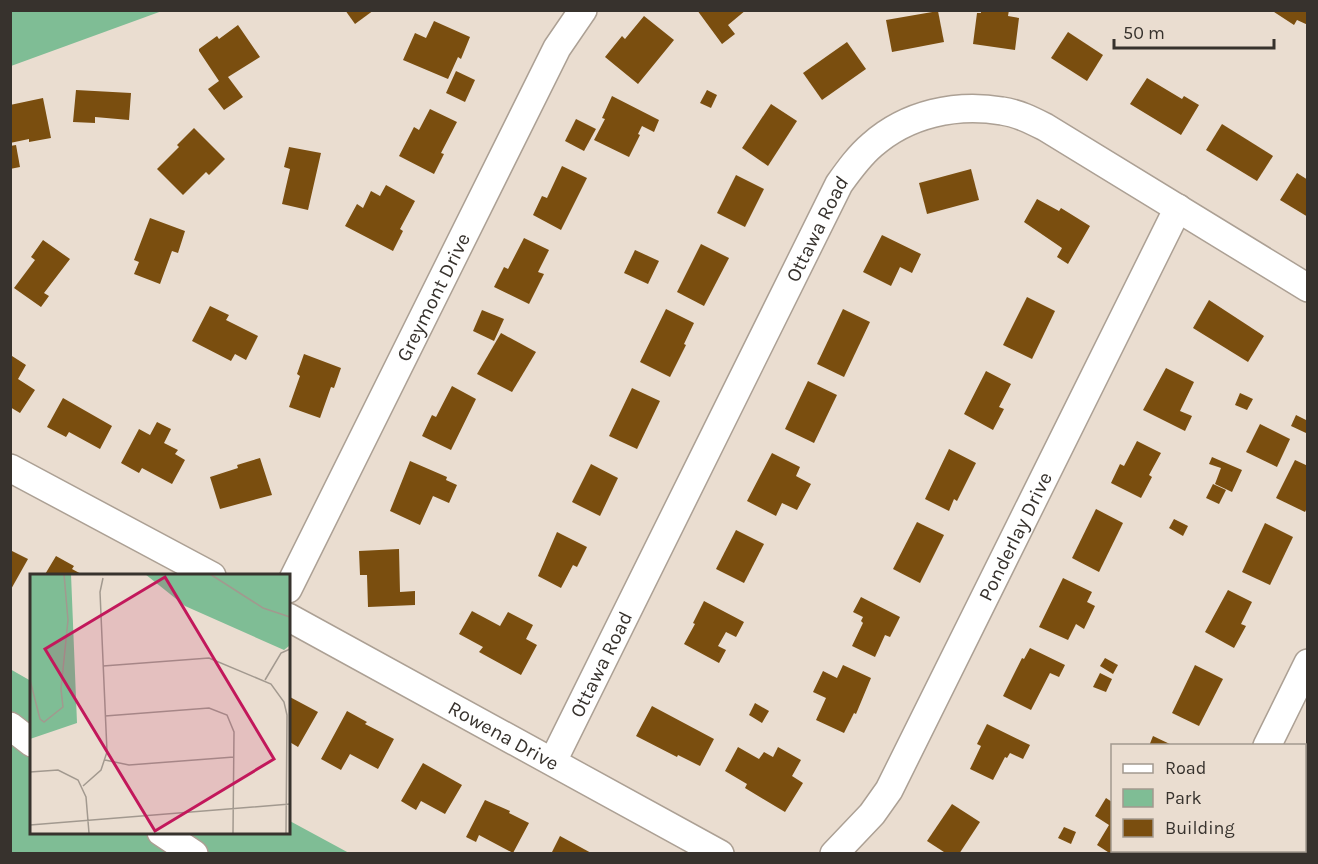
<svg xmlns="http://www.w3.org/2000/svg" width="1318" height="864" viewBox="0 0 1318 864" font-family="Karla,sans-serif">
<rect width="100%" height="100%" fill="#eaddd0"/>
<g fill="#7fbd95">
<polygon points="11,10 162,10 162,11 11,66"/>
<polygon points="10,669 31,681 32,832 288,832 288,820 349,853 11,853"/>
</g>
<g fill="#7a4e0f">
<polygon points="345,10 374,10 355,24"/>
<polygon points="697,10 746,10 728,25 735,34 722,44"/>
<polygon points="981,10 1009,10 1008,16 1019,18 1015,50 973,44 977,13 981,13"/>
<polygon points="1271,10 1308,10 1308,25 1297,20 1294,25"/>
<polygon points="938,11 944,42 892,52 886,20"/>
<polygon points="644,16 674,40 638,84 605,57 622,36 625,39"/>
<polygon points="434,21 470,37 461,59 458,57 448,79 403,60 415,33 426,38"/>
<polygon points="238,25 260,57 228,77 243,97 224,110 208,89 219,81 199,51 199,49 217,36 219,39"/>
<polygon points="1068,32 1103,55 1087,81 1051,58"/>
<polygon points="847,42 866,69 822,100 803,73"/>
<polygon points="456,71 475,80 465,102 446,93"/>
<polygon points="1147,78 1182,99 1184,96 1199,105 1181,135 1130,104"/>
<polygon points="76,90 131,93 129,120 95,117 95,123 73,122"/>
<polygon points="707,90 717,95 711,108 700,103"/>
<polygon points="612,96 659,120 654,132 642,126 638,134 640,135 629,157 594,140 605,119 602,118"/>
<polygon points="43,98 51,138 29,142 29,139 10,143 10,105"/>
<polygon points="771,104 797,121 768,166 742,148"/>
<polygon points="430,109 457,122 441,153 444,154 434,174 399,156 414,127 419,130"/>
<polygon points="576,119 596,129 584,151 565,141"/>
<polygon points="1222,124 1273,156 1257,181 1206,150"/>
<polygon points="194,128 225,159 209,175 206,172 183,195 157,169 179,147 177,145"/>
<polygon points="16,145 20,167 10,169 10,146"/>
<polygon points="289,147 321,153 308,210 282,204 290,169 284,167"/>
<polygon points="562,166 587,178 561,230 533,215 542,196 547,198"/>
<polygon points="971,169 979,200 927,214 919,183"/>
<polygon points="1297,173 1308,180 1308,217 1280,200"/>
<polygon points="736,175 764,189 745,227 717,213"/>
<polygon points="386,185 415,201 400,229 403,231 393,251 345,226 357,204 363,208 371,191 380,196"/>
<polygon points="1037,199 1059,211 1061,208 1090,226 1068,264 1057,257 1062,248 1024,222"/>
<polygon points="150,218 185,231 178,253 172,251 160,284 134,274 139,262 134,260"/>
<polygon points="882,235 921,254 912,273 900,267 891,286 863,272"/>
<polygon points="524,238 549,250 538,272 544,274 529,304 494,287 504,267 508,269"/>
<polygon points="43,240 70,259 44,293 49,296 41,307 14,288 35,260 31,257"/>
<polygon points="701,244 729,258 704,306 677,292"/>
<polygon points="635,250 659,261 648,284 624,273"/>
<polygon points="1027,297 1055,311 1032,359 1003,345"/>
<polygon points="1209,300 1264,336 1248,362 1193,328"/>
<polygon points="210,306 229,315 226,320 258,336 246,360 235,354 231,361 192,341"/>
<polygon points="666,309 694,323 684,344 686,345 670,377 640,362"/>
<polygon points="843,309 870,322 844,377 817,364"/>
<polygon points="482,310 504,319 494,341 473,331"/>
<polygon points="501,333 536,352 512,392 477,374"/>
<polygon points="304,354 341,368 334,388 331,387 320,418 289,407 300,376 297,374"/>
<polygon points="12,356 26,365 18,379 35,390 20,413 10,407 10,359"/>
<polygon points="1166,368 1194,382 1180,411 1192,416 1185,431 1143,410"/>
<polygon points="986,371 1011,384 999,407 1004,409 993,430 964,414"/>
<polygon points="808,381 837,395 814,443 785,429"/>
<polygon points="452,386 476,399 451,450 422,436 432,415 436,417"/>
<polygon points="632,388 660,401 637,449 609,436"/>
<polygon points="1240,393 1253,399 1247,410 1235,405"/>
<polygon points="63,398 112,426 100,449 69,432 66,437 47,427"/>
<polygon points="1296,415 1308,421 1306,433 1291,426"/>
<polygon points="157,422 171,429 164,443 178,450 175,454 185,460 172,484 142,468 139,473 121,463 139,429 150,435"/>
<polygon points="1260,424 1290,439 1277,467 1246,452"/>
<polygon points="1137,441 1161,453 1149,475 1152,477 1141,498 1111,483 1120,464 1124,466"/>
<polygon points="949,449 976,463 957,501 954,499 949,511 925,499"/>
<polygon points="772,453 800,467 796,476 811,484 797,510 782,503 776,516 747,501"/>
<polygon points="1212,457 1242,470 1232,492 1215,484 1221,468 1209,464"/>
<polygon points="260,458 272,495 220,509 210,477 238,468 237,465"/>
<polygon points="1295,460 1308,466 1308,506 1305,512 1276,498"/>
<polygon points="410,461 447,477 446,480 457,485 449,503 433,496 420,525 390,511"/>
<polygon points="591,464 618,478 600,516 572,502"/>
<polygon points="1213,484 1226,490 1219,504 1206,498"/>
<polygon points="1096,509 1123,523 1099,572 1072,558"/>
<polygon points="1174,519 1188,526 1183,536 1169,528"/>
<polygon points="917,522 944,535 920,583 893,569"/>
<polygon points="1265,523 1293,537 1270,585 1242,572"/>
<polygon points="736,530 764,544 744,583 716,569"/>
<polygon points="557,532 587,547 577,567 573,565 561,588 538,576"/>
<polygon points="399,549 400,592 415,591 415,605 368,607 367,575 360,575 359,551"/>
<polygon points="10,550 28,559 10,591"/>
<polygon points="56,556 74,566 72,569 85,576 44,576"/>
<polygon points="1063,578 1092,592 1087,602 1095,606 1084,629 1076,624 1068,640 1039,627"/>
<polygon points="1228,590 1252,602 1241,624 1246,626 1234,648 1205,632"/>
<polygon points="861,597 900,617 890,637 885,635 875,657 852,646 863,623 861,621 863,617 853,612"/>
<polygon points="704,601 744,622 736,637 726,632 718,646 726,650 719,663 684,644 695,624 693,623"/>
<polygon points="472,611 500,626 508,612 533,625 526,639 537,645 521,675 479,652 483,647 459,634"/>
<polygon points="1030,648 1065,665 1059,677 1050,673 1031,710 1003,696 1022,658 1024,659"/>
<polygon points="1105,658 1118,665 1113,674 1100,666"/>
<polygon points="843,665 871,678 856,714 854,713 844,733 816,720 826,698 813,692 823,671 837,678"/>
<polygon points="1195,665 1223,679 1199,726 1172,713"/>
<polygon points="1100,673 1112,679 1106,692 1093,687"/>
<polygon points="288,696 318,712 298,747 288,741 291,736 288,735"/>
<polygon points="755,703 769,711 762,723 749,715"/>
<polygon points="652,706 714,739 700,766 678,755 677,757 636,736"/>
<polygon points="347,711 367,722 365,724 394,739 378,769 350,754 341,770 321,759"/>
<polygon points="987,724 1030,745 1023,759 1010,753 1007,758 1005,757 993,780 970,769 981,746 977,744"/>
<polygon points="1153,736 1174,746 1149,746"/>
<polygon points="738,747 759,759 764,752 773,757 778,747 801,760 792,776 803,783 785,812 745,788 747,784 725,771"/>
<polygon points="423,763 462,785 445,814 421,801 416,810 401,801"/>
<polygon points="1106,798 1112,802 1112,850 1130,850 1128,854 1111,854 1097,845 1109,825 1095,816"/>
<polygon points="485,800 510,811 509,813 529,823 513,853 479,835 476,842 466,837"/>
<polygon points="952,804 980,822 959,854 947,854 927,841"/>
<polygon points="1064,827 1076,832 1071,844 1058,838"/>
<polygon points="1304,832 1308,834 1308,854 1290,854 1291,850 1304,850"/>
<polygon points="560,836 593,854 551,854"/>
</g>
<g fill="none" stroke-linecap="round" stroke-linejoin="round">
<g stroke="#aca094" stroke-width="30">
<g id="minor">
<polyline points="10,468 212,576"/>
<path id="s1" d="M 288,589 L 557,48 L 583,10"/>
<path id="s2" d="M 288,617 L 720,854"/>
<polyline points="10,726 32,743"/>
<polyline points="1267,746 1308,663"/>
<path id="s3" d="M 553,761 L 839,184 C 849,170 859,156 872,145 C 907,114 956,103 1002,111 C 1017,113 1031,120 1045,127 L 1308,288"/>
<polyline points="161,832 194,854"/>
<path id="s4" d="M 834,854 L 872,814 L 889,790 L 1178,208"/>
<polyline points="1213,854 1215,850"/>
</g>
</g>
<use href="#minor" stroke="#fff" stroke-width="27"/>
</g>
<g text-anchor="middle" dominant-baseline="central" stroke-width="6" stroke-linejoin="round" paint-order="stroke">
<g font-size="20" fill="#37322d" stroke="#eaddd0">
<text stroke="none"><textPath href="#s3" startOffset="594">Ottawa Road</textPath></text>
<text stroke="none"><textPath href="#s1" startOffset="326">Greymont Drive</textPath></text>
<text stroke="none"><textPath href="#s4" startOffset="368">Ponderlay Drive</textPath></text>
<text stroke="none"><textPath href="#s3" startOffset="108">Ottawa Road</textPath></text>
<text stroke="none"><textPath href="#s2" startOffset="246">Rowena Drive</textPath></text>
</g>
</g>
<g transform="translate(30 574)">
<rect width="260" height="260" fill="#eaddd0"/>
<path d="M 0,0 L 41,0 L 47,149 L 0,165 ZM 115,0 L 259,0 L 259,72 L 254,76 L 155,32 Z" fill="#7fbd95"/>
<path fill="none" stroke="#a2998f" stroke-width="1.5" d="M 180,0 L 233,34 L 260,43M 73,92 L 179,84 L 241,110 L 254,128 L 257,141 L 256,259M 0,106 L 10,145 L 14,148 L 33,133 L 31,115 L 38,46 L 34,0M 235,106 L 251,79 L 260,75M 75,142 L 179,134 L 197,141 L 204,158 L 203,259M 75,186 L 99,191 L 204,183M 0,198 L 28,196 L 48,206 L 56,223 L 59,259M 53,212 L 71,196 L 77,178 L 70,18 L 73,4M 0,251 L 260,230"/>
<path fill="#c2185b" fill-opacity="0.15" stroke="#c2185b" stroke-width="3" d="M 135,3 L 244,185 L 125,257 L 15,75 Z"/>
<rect width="260" height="260" fill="none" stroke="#37322d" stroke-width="3"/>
</g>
<rect width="1318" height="864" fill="none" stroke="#37322d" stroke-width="24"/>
<rect x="1111" y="744" width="195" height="108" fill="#eaddd0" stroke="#a2998f" stroke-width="1.5"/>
<rect x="1123" y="764" width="30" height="9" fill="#ffffff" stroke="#a2998f" stroke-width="1.5"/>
<text x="1165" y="774" font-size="18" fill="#37322d">Road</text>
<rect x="1123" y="789" width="30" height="18" fill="#7fbd95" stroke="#a2998f" stroke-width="1.5"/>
<text x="1165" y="804" font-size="18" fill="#37322d">Park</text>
<rect x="1123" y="819" width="30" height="18" fill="#7a4e0f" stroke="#a2998f" stroke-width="1.5"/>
<text x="1165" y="834" font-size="18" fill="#37322d">Building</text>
<path d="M1114 39v9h160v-9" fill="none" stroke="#37322d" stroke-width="3"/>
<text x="1123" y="39" font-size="18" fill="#37322d" stroke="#eaddd0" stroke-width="4.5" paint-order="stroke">50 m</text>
</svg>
